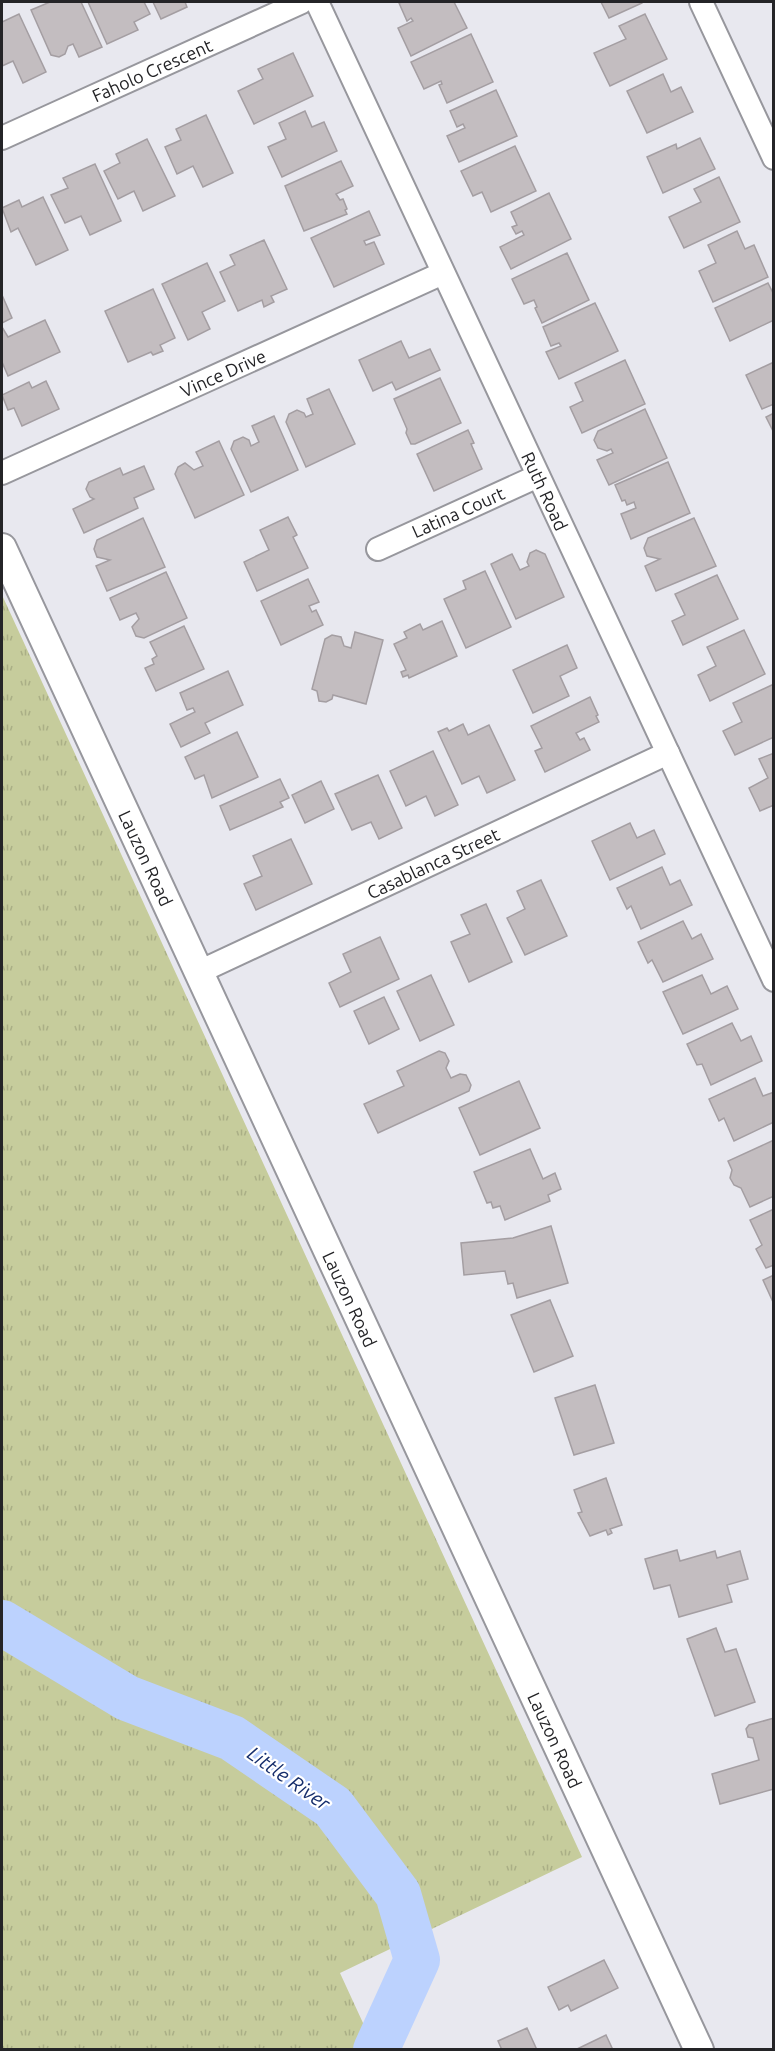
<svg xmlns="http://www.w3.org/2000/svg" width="775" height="2051" viewBox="0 0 775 2051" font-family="Ubuntu,sans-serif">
<defs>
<pattern id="grass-tufts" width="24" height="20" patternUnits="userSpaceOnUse" patternTransform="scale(1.5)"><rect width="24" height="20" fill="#c6cc9c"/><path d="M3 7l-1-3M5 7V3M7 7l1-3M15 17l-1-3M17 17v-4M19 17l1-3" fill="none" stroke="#aaaf86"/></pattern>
</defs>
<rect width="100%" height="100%" fill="#e8e8ef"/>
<polygon fill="url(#grass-tufts)" points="2,595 582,1857 340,1973 375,2049 2,2049"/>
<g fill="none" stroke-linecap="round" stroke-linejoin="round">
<polyline stroke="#bcd2fe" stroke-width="46" points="2,1623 127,1698 232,1738 333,1807 398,1894 417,1960 376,2050"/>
</g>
<g fill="#c3bdc0" stroke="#a49ea2" stroke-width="1.5">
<polygon points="50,2 81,2 102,47 79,57 73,44 68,46 65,54 59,57 51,55 31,10"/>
<polygon points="88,2 144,2 150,14 134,22 138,30 107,44"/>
<polygon points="153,2 185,2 187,7 161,19"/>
<polygon points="402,2 454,2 467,28 411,56 398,28 413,21 411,18 407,21 399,3"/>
<polygon points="601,2 642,2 642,3 609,18"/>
<polygon points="19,14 46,72 23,83 13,61 2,66 2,22"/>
<polygon points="645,14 667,59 610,86 594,53 626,39 619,26"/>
<polygon points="471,34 493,82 447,103 439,85 442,84 441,81 424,89 411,62"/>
<polygon points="293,53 313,96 254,124 238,91 263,79 258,69"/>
<polygon points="663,74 671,92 681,87 693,112 647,133 627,91"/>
<polygon points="496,90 517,136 459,162 447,136 465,128 463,124 457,127 450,111"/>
<polygon points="305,111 312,127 324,122 337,151 282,177 268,147 286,139 279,123"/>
<polygon points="206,115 233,173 203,187 193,166 177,174 165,147 181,140 176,129"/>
<polygon points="700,138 715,169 663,193 647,157 676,144 677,149"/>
<polygon points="147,139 175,196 143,211 134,191 118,199 104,171 120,163 116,154"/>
<polygon points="515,146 536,191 491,212 482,192 473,196 461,171"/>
<polygon points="341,161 353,186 336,194 340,200 343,199 347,209 345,210 347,214 304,231 285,186"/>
<polygon points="95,164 121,221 90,235 81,216 65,223 51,195 68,188 63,178"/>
<polygon points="719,177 740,222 684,248 669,217 701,202 694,189"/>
<polygon points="549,193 571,239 511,269 500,247 524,235 522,231 516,234 512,227 517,225 511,212"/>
<polygon points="43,197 68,250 36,265 18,228 11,232 2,208 19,200 22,207"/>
<polygon points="369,211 380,235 364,241 366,245 374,242 384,264 334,287 311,238"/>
<polygon points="737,231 745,249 754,245 768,277 713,302 699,271 716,263 708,245"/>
<polygon points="264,240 287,289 271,296 274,302 264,307 262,300 238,311 220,272 235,265 230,255"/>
<polygon points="567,253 589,300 542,323 535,308 537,307 534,300 524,304 512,279"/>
<polygon points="207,263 225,301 202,312 210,329 188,340 162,284"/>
<polygon points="768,283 774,295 774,320 730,341 715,308"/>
<polygon points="153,289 175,338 160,345 163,351 153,355 151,352 128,362 105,311"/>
<polygon points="2,295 12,318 2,323"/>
<polygon points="595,303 618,351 559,379 546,352 561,346 559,343 551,346 543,327"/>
<polygon points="45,320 60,352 8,376 2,362 2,327 8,337"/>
<polygon points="401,341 409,358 430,349 440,370 396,390 392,382 373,391 359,360"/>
<polygon points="625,360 645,404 582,433 570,407 583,401 575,383"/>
<polygon points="774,362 774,404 762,409 746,375"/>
<polygon points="440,378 461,423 415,444 411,444 406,433 407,429 394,399"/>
<polygon points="46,381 59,409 22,426 14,408 8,410 2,395 29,382 32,388"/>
<polygon points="329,389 355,444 306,467 286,422 289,414 297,410 304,413 306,417 313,414 307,399"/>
<polygon points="645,409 667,458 609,485 597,460 613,453 611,449 607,451 598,448 594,440 598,431"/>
<polygon points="774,413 774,433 766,417"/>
<polygon points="274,416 298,470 251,492 231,449 234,441 243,437 249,440 251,446 259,442 252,426"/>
<polygon points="468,430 474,443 471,444 482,469 434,491 417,454"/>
<polygon points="219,441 244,495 195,518 175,474 178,467 185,463 194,470 203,466 196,452"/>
<polygon points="668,462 690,513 631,539 621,514 636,508 634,502 627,505 625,500 622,501 615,485"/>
<polygon points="144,466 154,489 134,498 138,508 84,533 73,509 94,499 90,497 86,489 89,482 120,468 123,475"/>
<polygon points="288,517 297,535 293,537 308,568 257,591 244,562 269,550 260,530"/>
<polygon points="143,518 165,567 107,591 96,566 110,560 97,557 94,549 97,540"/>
<polygon points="694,518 716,566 656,591 645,566 660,559 647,556 644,548 648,538"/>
<polygon points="536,550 545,554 564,597 516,619 491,564 512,554 520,570 529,566 527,562 530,553"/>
<polygon points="485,571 511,627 466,648 444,599 466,589 463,581"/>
<polygon points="166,572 187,618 144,638 136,636 132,627 139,619 136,613 120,620 110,598"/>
<polygon points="717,575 738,619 683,645 672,621 685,615 675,594"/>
<polygon points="308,579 319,602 309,606 312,612 316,610 323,625 281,645 261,601"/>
<polygon points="442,621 457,656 409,678 408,675 403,677 401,672 406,670 394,644 407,638 404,632 420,624 423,630"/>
<polygon points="184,626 204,669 156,691 145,668 154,664 152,659 157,656 150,642"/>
<polygon points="744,630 765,674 710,701 698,675 716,666 707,647"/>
<polygon points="355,632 383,640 366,704 333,695 332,699 326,702 319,701 317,691 312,689 325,639 332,635 341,637 344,646 351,648"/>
<polygon points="567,645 577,668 560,676 569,696 533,713 513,670"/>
<polygon points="228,671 243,705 205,723 210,733 181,747 170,724 195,712 193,708 187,710 180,693"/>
<polygon points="774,684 774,737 735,755 723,731 742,722 733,703"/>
<polygon points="590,697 598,715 596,716 599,722 576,733 580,740 584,738 590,750 545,772 535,751 542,748 531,726"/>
<polygon points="463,724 468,735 489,725 515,780 487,793 479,776 462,784 438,732 447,728 449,731"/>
<polygon points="237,732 258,777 212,798 204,775 195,779 185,757"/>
<polygon points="433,751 458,805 435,816 426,796 406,806 390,771"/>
<polygon points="774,753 774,805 760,811 749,788 768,778 759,759"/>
<polygon points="378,775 402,828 379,839 371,822 352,830 335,794"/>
<polygon points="280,779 289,798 280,802 283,807 230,830 220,806"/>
<polygon points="321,781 334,809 305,823 292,795"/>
<polygon points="630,823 637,838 654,830 665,854 610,880 592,841"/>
<polygon points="291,839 312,884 256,910 244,884 262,876 253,856"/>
<polygon points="662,867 670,885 680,880 692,905 641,929 631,906 627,909 617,888"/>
<polygon points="541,880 567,936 525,955 507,918 525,909 517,891"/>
<polygon points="486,904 512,962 469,982 451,942 470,934 461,915"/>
<polygon points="683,921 692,939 701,934 713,959 663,982 652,960 648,963 638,942"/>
<polygon points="380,937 399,979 340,1007 329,983 351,972 343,954"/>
<polygon points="431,975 454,1025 420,1041 397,991"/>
<polygon points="702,975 711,994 727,986 738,1009 683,1034 663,992"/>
<polygon points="384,997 399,1029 369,1044 354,1011"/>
<polygon points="732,1023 741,1041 751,1036 762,1061 711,1085 702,1064 697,1065 687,1044"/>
<polygon points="439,1051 445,1053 449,1061 446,1068 451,1078 460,1074 466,1075 471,1085 469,1091 378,1133 364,1104 404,1086 397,1071"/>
<polygon points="755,1078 763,1096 774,1092 774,1122 734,1141 724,1118 719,1121 709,1099"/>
<polygon points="519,1081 540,1128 480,1155 459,1108"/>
<polygon points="774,1140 774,1196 750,1207 741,1188 734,1185 730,1178 732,1170 728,1161"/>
<polygon points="530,1149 543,1179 555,1173 561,1189 548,1195 550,1201 505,1220 500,1206 493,1208 491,1202 487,1203 474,1172"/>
<polygon points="774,1209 774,1265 766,1268 756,1249 762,1245 750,1220"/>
<polygon points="551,1226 568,1283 517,1298 513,1283 508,1284 505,1271 464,1275 461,1243 513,1238"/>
<polygon points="774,1275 774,1301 773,1302 763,1280"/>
<polygon points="550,1300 573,1356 534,1372 511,1315"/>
<polygon points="595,1385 614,1443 574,1455 555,1398"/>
<polygon points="606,1478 622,1525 610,1529 612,1533 608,1535 606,1530 590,1536 578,1513 582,1512 574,1490"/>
<polygon points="677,1550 680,1561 715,1551 717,1558 740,1551 748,1579 727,1585 732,1602 679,1617 670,1585 654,1589 645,1559"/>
<polygon points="716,1628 725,1652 736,1649 755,1702 715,1716 687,1639"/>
<polygon points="774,1718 774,1789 720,1804 712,1774 759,1760 753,1738 748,1737 746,1729 749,1725"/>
<polygon points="604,1960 618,1988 571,2011 568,2005 559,2010 548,1987"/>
<polygon points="527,2028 537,2050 502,2050 498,2041"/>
<polygon points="606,2035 613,2050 575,2050"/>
</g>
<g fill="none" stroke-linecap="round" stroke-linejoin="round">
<g stroke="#97979d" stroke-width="26">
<g id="minor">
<polyline points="317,2 774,980"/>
<polyline points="701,2 774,158"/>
<polyline points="2,138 302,2"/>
<polyline points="2,473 443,273"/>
<polyline points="378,549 538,476"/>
<polyline points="199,972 668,753"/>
</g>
</g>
<g stroke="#97979d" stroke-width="32">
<polyline id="tertiary" points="2,548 699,2050"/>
</g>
<use href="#minor" stroke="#fff" stroke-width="22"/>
<use href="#tertiary" stroke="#fff" stroke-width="28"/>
</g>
<g text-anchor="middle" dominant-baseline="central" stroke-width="4.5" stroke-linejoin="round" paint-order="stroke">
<g font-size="18" fill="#242427" stroke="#fff">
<text transform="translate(152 70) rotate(-24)">Faholo Crescent</text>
<text transform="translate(223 373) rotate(-24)">Vince Drive</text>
<text transform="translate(545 491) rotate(65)">Ruth Road</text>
<text transform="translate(458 512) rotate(-24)">Latina Court</text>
<text transform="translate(146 858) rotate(65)">Lauzon Road</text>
<text transform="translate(433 863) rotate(-25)">Casablanca Street</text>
<text transform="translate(350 1299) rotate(65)">Lauzon Road</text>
<text transform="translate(555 1740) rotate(65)">Lauzon Road</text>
</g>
<g font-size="20" font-style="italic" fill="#162e6c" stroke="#fff">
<text transform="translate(289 1778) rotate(35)">Little River</text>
</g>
</g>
<rect width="775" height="2051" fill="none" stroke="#242427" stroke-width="6"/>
</svg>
